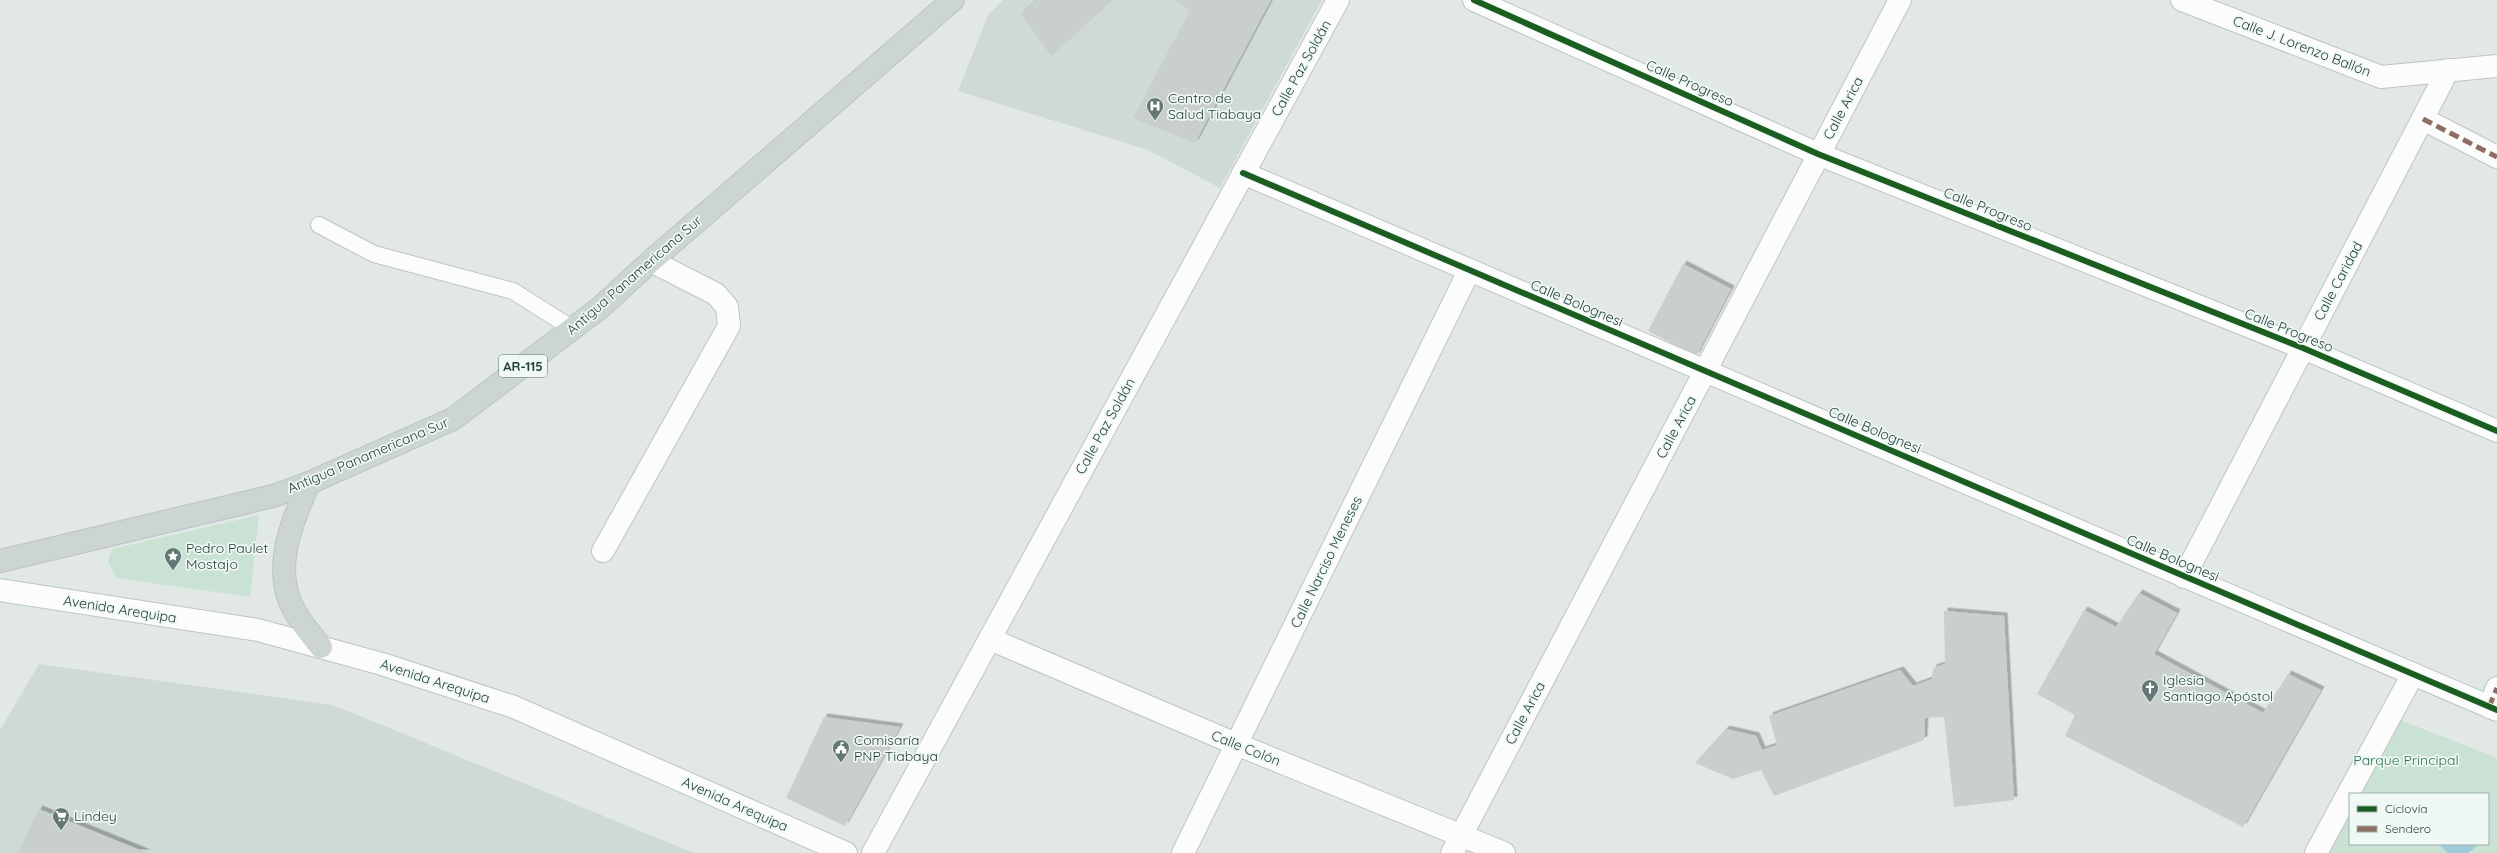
<svg xmlns="http://www.w3.org/2000/svg" width="2497" height="853" viewBox="0 0 2497 853" font-family="Quicksand,sans-serif">
<defs>
<filter id="shadow"><feDropShadow dx="3.5" dy="-3.5" stdDeviation="0" flood-color="#0004"/></filter>
</defs>
<rect width="100%" height="100%" fill="#e2e8e6"/>
<g fill="#cfdad6">
<polygon points="1003,0 1322,0 1220,188 1148,150 958,91 988,15"/>
<polygon points="39,664 333,705 694,853 0,853 0,730"/>
</g>
<g fill="#cae2d4">
<polygon points="259,515 250,597 116,578 108,561 112,549"/>
<polygon points="2390,716 2497,758 2497,853 2321,853 2350,795 2350,844 2488,844 2488,794 2350,794"/>
</g>
<polygon fill="#a0cbd9" points="2438,844 2479,844 2468,853 2448,853"/>
<g fill="#c9cfcd" filter="url(#shadow)">
<polygon points="1037,0 1112,0 1051,56 1021,14"/>
<polygon points="1175,0 1271,0 1195,143 1133,118 1190,10"/>
<polygon points="1683,264 1731,289 1696,356 1648,331"/>
<polygon points="2139,593 2177,613 2154,654 2263,713 2288,674 2321,690 2243,827 2065,736 2075,715 2037,694 2084,610 2116,627"/>
<polygon points="1944,611 2004,616 2014,800 1954,807 1944,717 1925,718 1924,740 1774,796 1761,770 1733,779 1695,763 1726,729 1756,736 1762,750 1777,745 1769,716 1900,670 1913,686 1932,679 1933,668 1945,664"/>
<polygon points="824,717 900,727 845,826 786,798"/>
<polygon points="39,809 147,853 18,853"/>
</g>
<g fill="none" stroke-linecap="round" stroke-linejoin="round">
<g stroke="#bfc5c3" stroke-width="18">
<polyline id="lane" points="319,225 374,254 513,291 573,329"/>
</g>
<g stroke="#bfc5c3" stroke-width="24">
<g id="street">
<polyline points="1474,0 1818,154 2303,348 2497,431"/>
<polyline points="2182,0 2381,77 2497,66"/>
<polyline points="2423,119 2497,157"/>
<polyline points="1243,173 2497,710"/>
<polyline points="603,551 729,326 727,307 716,294 651,261"/>
<polyline points="2184,577 2448,70"/>
<polyline points="990,639 1236,744 1504,853"/>
<polyline points="2489,707 2497,688"/>
<polyline points="873,853 1338,0"/>
<polyline points="1183,853 1469,271"/>
<polyline points="1452,853 1900,0"/>
<polyline points="2316,853 2413,674"/>
</g>
</g>
<g stroke="#bdc6c3" stroke-width="24">
<polyline id="secondary" points="0,590 258,630 382,664 514,707 846,853"/>
</g>
<g stroke="#bbc5c3" stroke-width="24">
<g id="primary">
<path d="M 309,483 C 294,517 276,558 288,596 C 294,615 308,631 321,647"/>
<polyline points="0,561 273,496 309,483 453,419 601,307 651,261 953,0"/>
</g>
</g>
<use href="#lane" stroke="#fbfcfb" stroke-width="16"/>
<use href="#street" stroke="#fbfcfb" stroke-width="22"/>
<use href="#secondary" stroke="#fbfcfb" stroke-width="22"/>
<use href="#primary" stroke="#ccd5d3" stroke-width="22"/>
<g stroke="#8d6e63" stroke-width="5" stroke-dasharray="10 5" stroke-linecap="butt">
<polyline points="2423,119 2497,157"/>
<polyline points="2489,707 2497,688"/>
</g>
<g stroke="#f0f8f5" stroke-width="8">
<g id="cycleway">
<polyline points="1474,0 1818,154 2303,348 2497,431"/>
<polyline points="1243,173 2497,710"/>
</g>
</g>
<use href="#cycleway" stroke="#1b5e20" stroke-width="6"/>
</g>
<defs>
<g id="hospital-pin" transform="scale(0.9)"><path d="M0 17L-7.5 6A9.5 9.5 0 1 1 7.5 6Z" fill="#637875" stroke="#f0f8f5"/><path d="M-5-5h3v3.5h4V-5h3V5h-3V1.5h-4V5h-3Z" fill="#fff"/></g>
<g id="sight-pin" transform="scale(0.9)"><path d="M0 17L-7.5 6A9.5 9.5 0 1 1 7.5 6Z" fill="#637875" stroke="#f0f8f5"/><path d="M0-6L1.8-2.2L6-1.7L2.9 1.2L3.7 5.4L0 3.3L-3.7 5.4L-2.9 1.2L-6-1.7L-1.8-2.2Z" fill="#fff"/></g>
<g id="church-pin" transform="scale(0.9)"><path d="M0 17L-7.5 6A9.5 9.5 0 1 1 7.5 6Z" fill="#637875" stroke="#f0f8f5"/><path d="M-1.2-6h2.4v3.5h3.3v2.4h-3.3V6h-2.4V-.1h-3.3v-2.4h3.3Z" fill="#fff"/></g>
<g id="civic-pin" transform="scale(0.9)"><path d="M0 17L-7.5 6A9.5 9.5 0 1 1 7.5 6Z" fill="#637875" stroke="#f0f8f5"/><path d="M-.6-6.5H3V-4.5H.6V-3L4-1V1h2V6H-6V1h2V-1L-.6-3ZM-1.2 2.5V6h2.4V2.5Z" fill="#fff"/></g>
<g id="supermarket-pin" transform="scale(0.9)"><path d="M0 17L-7.5 6A9.5 9.5 0 1 1 7.5 6Z" fill="#637875" stroke="#f0f8f5"/><path d="M-6-5.5h2.5l.6 2H6L4.5 2H-2.5L-4.4-4H-6ZM-1.5 3.2a1.3 1.3 0 1 0 .1 0ZM3 3.2a1.3 1.3 0 1 0 .1 0Z" fill="#fff"/></g>
</defs>
<g fill-rule="evenodd">
<use href="#hospital-pin" x="1155" y="106"/>
<use href="#sight-pin" x="173" y="556"/>
<use href="#church-pin" x="2150" y="688"/>
<use href="#civic-pin" x="841" y="748"/>
<use href="#supermarket-pin" x="61" y="816"/>
</g>
<g text-anchor="middle" dominant-baseline="central" stroke-width="3.5" stroke-linejoin="round" paint-order="stroke">
<rect fill="#f0f8f5" stroke="#5e7471" stroke-width="1" x="499" y="355" width="48" height="22" rx="3"/>
<g font-size="13" font-weight="bold" fill="#1f3c38">
<text x="523" y="366">AR-115</text>
</g>
<g font-size="14" fill="#1f3c38" stroke="#f0f8f5">
<text transform="translate(2302 46) rotate(21)">Calle J. Lorenzo Ballón</text>
<text transform="translate(1301 68) rotate(-61)">Calle Paz Soldán</text>
<text transform="translate(1690 83) rotate(24)">Calle Progreso</text>
<text transform="translate(1843 108) rotate(-62)">Calle Arica</text>
<text transform="translate(1988 209) rotate(22)">Calle Progreso</text>
<text transform="translate(634 275) rotate(-41)">Antigua Panamericana Sur</text>
<text transform="translate(2338 281) rotate(-62)">Calle Caridad</text>
<text transform="translate(1577 303) rotate(23)">Calle Bolognesi</text>
<text transform="translate(2289 330) rotate(22)">Calle Progreso</text>
<text transform="translate(1105 426) rotate(-61)">Calle Paz Soldán</text>
<text transform="translate(1676 427) rotate(-62)">Calle Arica</text>
<text transform="translate(1875 430) rotate(23)">Calle Bolognesi</text>
<text transform="translate(368 455) rotate(-23)">Antigua Panamericana Sur</text>
<text transform="translate(2173 558) rotate(23)">Calle Bolognesi</text>
<text transform="translate(1326 562) rotate(-64)">Calle Narciso Meneses</text>
<text transform="translate(120 609) rotate(9)">Avenida Arequipa</text>
<text transform="translate(435 681) rotate(18)">Avenida Arequipa</text>
<text transform="translate(1525 713) rotate(-62)">Calle Arica</text>
<text transform="translate(1246 748) rotate(22)">Calle Colón</text>
<text transform="translate(735 804) rotate(24)">Avenida Arequipa</text>
</g>
<g font-size="14" fill="#1f3c38" stroke="#f0f8f5" text-anchor="start">
<text x="1168" y="98">Centro de<tspan x="1168" dy="16">Salud Tiabaya</tspan></text>
<text x="186" y="548">Pedro Paulet<tspan x="186" dy="16">Mostajo</tspan></text>
<text x="2163" y="680">Iglesia<tspan x="2163" dy="16">Santiago Apóstol</tspan></text>
<text x="854" y="740">Comisaría<tspan x="854" dy="16">PNP Tiabaya</tspan></text>
<text x="74" y="816">Lindey</text>
</g>
<g font-size="14" fill="#28744f" stroke="#f0f8f5">
<text x="2406" y="760">Parque Principal</text>
</g>
</g>
<rect x="2349" y="793" width="140" height="52" fill="#f0f8f5" stroke="#9cada9"/>
<rect x="2357" y="806" width="20" height="6" fill="#1b5e20" stroke="#9cada9"/>
<text x="2385" y="813" font-size="12" fill="#1f3c38">Ciclovía</text>
<rect x="2357" y="826" width="20" height="6" fill="#8d6e63" stroke="#9cada9"/>
<text x="2385" y="833" font-size="12" fill="#1f3c38">Sendero</text>
</svg>
